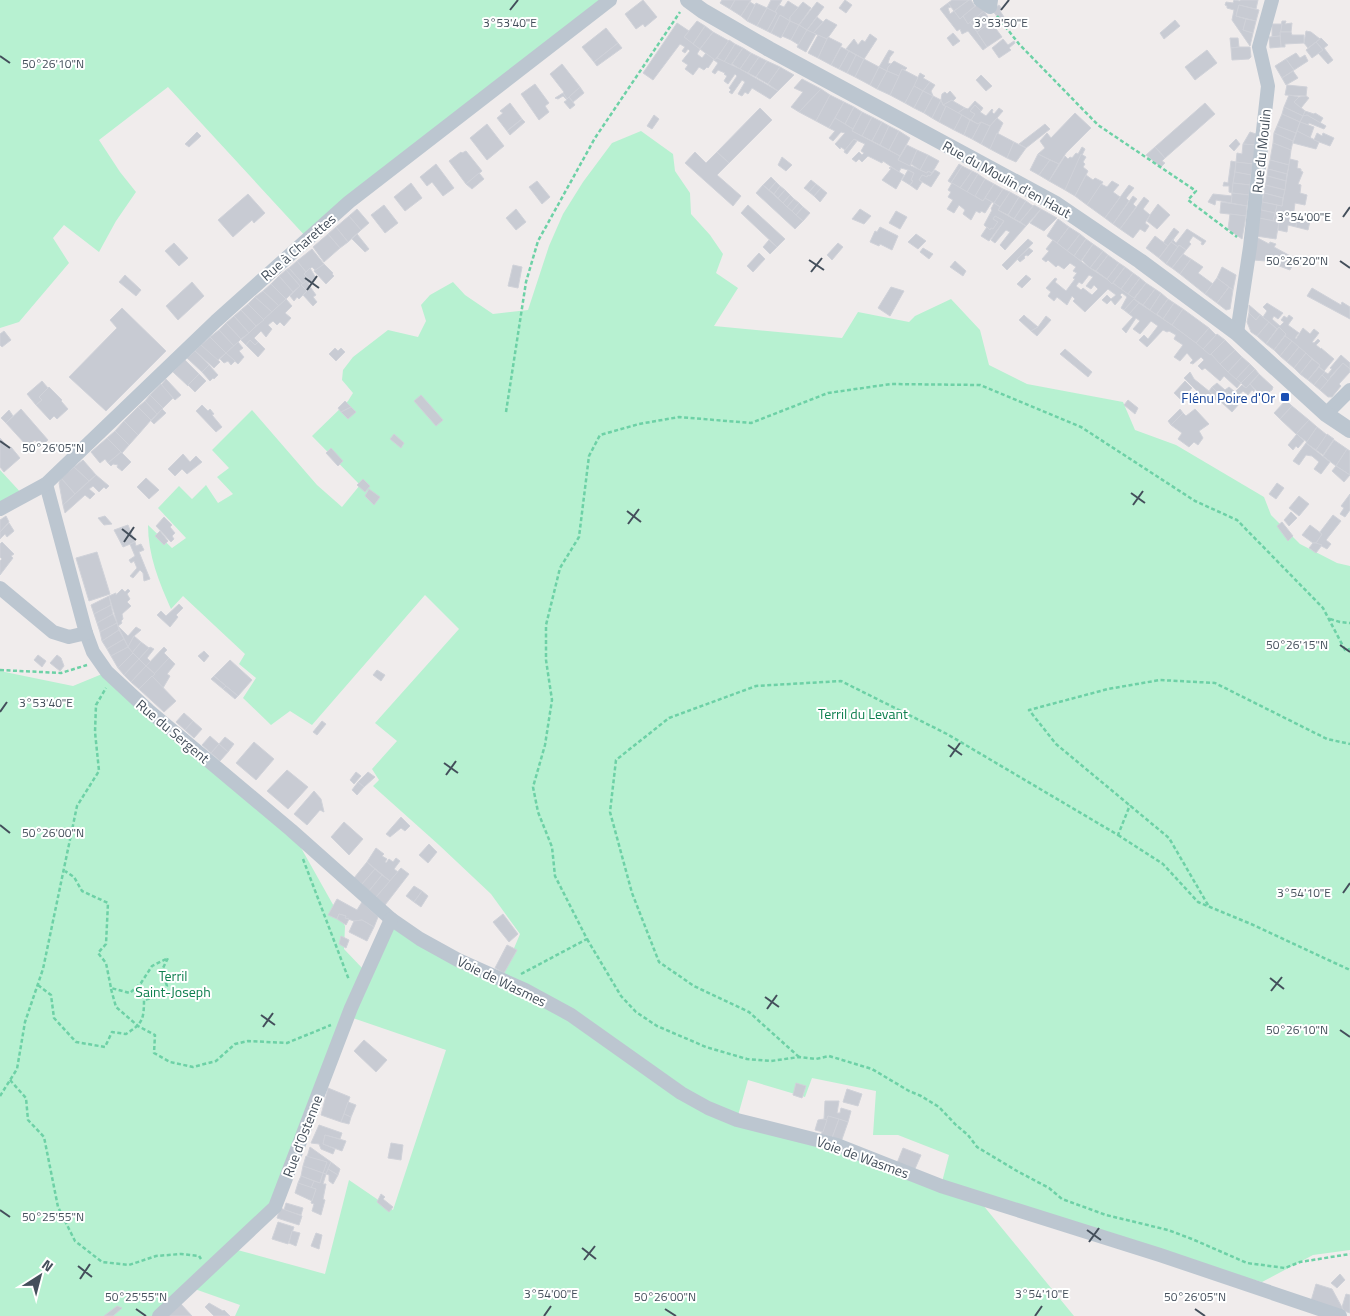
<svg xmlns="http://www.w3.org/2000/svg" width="1350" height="1316" viewBox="0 0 1350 1316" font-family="'Titillium Web',sans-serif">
<rect width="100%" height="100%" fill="#f0ecec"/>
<g fill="#b7f1d1" fill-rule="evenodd">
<polygon points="0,0 611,0 307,238 168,87 99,140 120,172 136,192 116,221 99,252 64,225 53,238 69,263 19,322 0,328"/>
<path d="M 641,131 L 673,154 L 675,171 L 690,193 L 691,214 L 710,235 L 723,254 L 716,273 L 738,288 L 714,326 L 842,338 L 858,312 L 909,322 L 915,316 L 951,299 L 980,330 L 989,365 L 1027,384 L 1123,402 L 1135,430 L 1176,445 L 1264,497 L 1271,515 L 1300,544 L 1337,563 L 1350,566 L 1350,1250 L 1313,1255 L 1262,1282 L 1160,1255 L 978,1199 L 1074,1316 L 235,1316 L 240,1305 L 189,1287 L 159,1316 L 0,1316 L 0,671 L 73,686 L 107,672 L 291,830 L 345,926 L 344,949 L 363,969 L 391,919 L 501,979 L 520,934 L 491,894 L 439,845 L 373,786 L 379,780 L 372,769 L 397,741 L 375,723 L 459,629 L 425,595 L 312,725 L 290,711 L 271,725 L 243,698 L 256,678 L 239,664 L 245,654 L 183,596 L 171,609 C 159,582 148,555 148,525 L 172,548 L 186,538 L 158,508 L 179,486 L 192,499 L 206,485 L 218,503 L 233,494 L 217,477 L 229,468 L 212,450 L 252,410 L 317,485 L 342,507 L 360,485 L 312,436 L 348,401 L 353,393 L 342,380 L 343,370 L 353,357 L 388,330 L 418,337 L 426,321 L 421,305 L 430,295 L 453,282 L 465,295 L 493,314 L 528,310 L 549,246 L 563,214 L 583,182 L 612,143 ZM 347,1016 L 446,1050 L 393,1210 L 349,1180 L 325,1274 L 230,1248 L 275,1207 ZM 812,1078 L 876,1091 L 873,1135 L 898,1135 L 949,1155 L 941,1186 L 737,1119 L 748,1080 L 805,1097 Z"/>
<polygon points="0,470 24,496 0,509"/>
</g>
<g fill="#c8cbd3" stroke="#d0d2d9" fill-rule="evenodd">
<polygon points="643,0 657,17 645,27 643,24 636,29 625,14"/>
<polygon points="722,0 735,0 730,9 720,3"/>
<polygon points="735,0 751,0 741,16 730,9"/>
<polygon points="771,0 782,0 775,12 767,8"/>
<polygon points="845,0 852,5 846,13 839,8"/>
<polygon points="952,0 969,0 954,11 948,3"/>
<polygon points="969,0 971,0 975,6 960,19 954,11"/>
<polygon points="1234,0 1240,1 1241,0 1258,0 1256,9 1239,5 1236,16 1246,19 1243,30 1253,33 1250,46 1232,20 1234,10 1227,8 1227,6 1225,5 1226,2 1233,3"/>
<polygon points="788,1 799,8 790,17 790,21 780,15 771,33 767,31 777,13 775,12 779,5 784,7"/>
<polygon points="750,2 755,5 747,21 741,16"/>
<polygon points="803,2 811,8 799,25 790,21 790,17"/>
<polygon points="817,2 824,7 807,30 799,25"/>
<polygon points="756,3 767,8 757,26 747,21"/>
<polygon points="948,3 951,7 948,8 950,14 954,11 960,19 963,16 968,24 970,22 987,47 983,50 968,31 962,34 960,29 957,31 940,9"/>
<polygon points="978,4 984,11 968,24 963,16"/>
<polygon points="999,5 1002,9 1000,11 1006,20 1002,23 992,10"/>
<polygon points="1239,5 1259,10 1256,21 1236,16"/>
<polygon points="767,8 777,13 767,31 757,26"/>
<polygon points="984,11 991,22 977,32 970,22"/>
<polygon points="780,15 790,21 781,38 771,33"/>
<polygon points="817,17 823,22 813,33 807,30"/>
<polygon points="826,19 837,25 827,39 813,33"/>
<polygon points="1246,19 1256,21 1253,33 1243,30"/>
<polygon points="1175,20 1180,26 1164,39 1160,33"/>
<polygon points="697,21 705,26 693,44 684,37"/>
<polygon points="790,21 799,25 791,40 782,36"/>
<polygon points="1282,21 1286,21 1285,24 1292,23 1291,32 1280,32"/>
<polygon points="991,22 1002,37 987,47 977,32"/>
<polygon points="677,23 689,31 684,37 700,49 697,54 702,58 706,53 714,59 708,68 707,67 704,70 699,67 693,75 685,69 688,65 682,61 690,51 688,49 685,53 682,51 685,47 680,44 653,80 643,73"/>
<polygon points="1272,24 1282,24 1280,36 1272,37"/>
<polygon points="799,25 807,30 799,45 791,40"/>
<polygon points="705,26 713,32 700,49 693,44"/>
<polygon points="606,28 618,43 594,62 582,47"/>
<polygon points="807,30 816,34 806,52 797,47"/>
<polygon points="1306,31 1311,32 1320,39 1308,48 1304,43"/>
<polygon points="713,32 729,41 715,60 700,49"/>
<polygon points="1280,32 1291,32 1292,35 1304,35 1304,43 1285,44 1285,47 1281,47"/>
<polygon points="953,33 960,41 953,46 947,38"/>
<polygon points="870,34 877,39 864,59 846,49 854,39 858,45 862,40 865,42"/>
<polygon points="818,35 827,39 818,58 808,53"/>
<polygon points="1280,36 1281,47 1270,48 1269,37"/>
<polygon points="828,37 842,44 831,65 818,58"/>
<polygon points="1230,38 1238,38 1239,47 1231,48"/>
<polygon points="1321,38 1328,45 1324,48 1333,60 1328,64 1318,53 1323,50 1316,42"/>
<polygon points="1003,39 1008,45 1014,41 1015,43 1009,48 1011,50 999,58 992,48"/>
<polygon points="729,40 735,44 724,62 717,58"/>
<polygon points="1316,42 1323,50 1312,58 1306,50"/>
<polygon points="618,43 622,48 597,66 594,62"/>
<polygon points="735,44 743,48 731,65 724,62"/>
<polygon points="841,47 849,51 839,69 831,65"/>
<polygon points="1239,47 1250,47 1251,57 1249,59 1232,60 1231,48"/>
<polygon points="743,48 751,53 740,69 732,64"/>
<polygon points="889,50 894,52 890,57 888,63 891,64 887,71 879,67"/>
<polygon points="1207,50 1217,63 1195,80 1185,67"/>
<polygon points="849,51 856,55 847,73 839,69"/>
<polygon points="751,53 759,57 748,73 740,69"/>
<polygon points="1296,53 1300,58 1305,55 1308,61 1294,70 1286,59"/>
<polygon points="856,55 864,59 855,77 847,73"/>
<polygon points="759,57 767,61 756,77 748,73"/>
<polygon points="717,58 740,69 778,91 770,99 752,88 748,94 745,92 742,96 738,94 745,82 742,80 732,94 729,92 731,90 729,88 737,76 735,74 728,84 724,81 727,76 724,74 725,73 718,70 715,74 712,72 718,63 714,60"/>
<polygon points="864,59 879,67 870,85 855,77"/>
<polygon points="1286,59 1294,70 1282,78 1275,66"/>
<polygon points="767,61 780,67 768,84 756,77"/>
<polygon points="894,61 907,68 905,70 902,69 899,76 887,71 888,67"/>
<polygon points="562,64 580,87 567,99 563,93 564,92 550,74"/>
<polygon points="780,67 794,75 778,91 768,84"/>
<polygon points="879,67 887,71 877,89 870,85"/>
<polygon points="902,69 919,78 905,103 890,95"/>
<polygon points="887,71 899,76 890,95 877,89"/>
<polygon points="1293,71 1298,78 1286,85 1282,78"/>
<polygon points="920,73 925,76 923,78 930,82 923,91 914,86"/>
<polygon points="981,75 992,86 986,91 976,80"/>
<polygon points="802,79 821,89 799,112 791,107 803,92 794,88"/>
<polygon points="930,82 935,85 931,91 933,96 923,91"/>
<polygon points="535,84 549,103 545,106 549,112 539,120 521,94"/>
<polygon points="1287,85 1307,87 1306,96 1285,95"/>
<polygon points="914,86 923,91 914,108 905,103"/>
<polygon points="580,87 584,93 573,102 569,97"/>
<polygon points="821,89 830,95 816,121 799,112"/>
<polygon points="923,91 933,96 924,113 914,108"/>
<polygon points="950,91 956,98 953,101 952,100 943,105 941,100 942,94 945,92 947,94"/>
<polygon points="563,93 567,99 569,97 575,105 570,109 564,102 567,100 563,96 558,99 555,98"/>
<polygon points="830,95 844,102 829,128 816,121"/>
<polygon points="1289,95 1299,97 1294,102 1305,111 1303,116 1284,107"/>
<polygon points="933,96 941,100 932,118 924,113"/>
<polygon points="1306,96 1309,98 1301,108 1294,102 1299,97"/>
<polygon points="941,100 943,105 946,106 939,122 932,118"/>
<polygon points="952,100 953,101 965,108 958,113 943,105"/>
<polygon points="975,101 983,108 981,111 975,105 970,111 975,114 971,120 958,113 965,108 968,109"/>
<polygon points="844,102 854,107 845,124 835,118"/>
<polygon points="510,103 522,119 507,131 497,118 503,113 500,111"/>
<polygon points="1205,103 1215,114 1165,158 1155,147"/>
<polygon points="975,105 981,111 980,112 986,116 992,109 993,110 992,112 994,114 999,108 1003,111 990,126 981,122 978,124 971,120 975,114 970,111"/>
<polygon points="946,106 962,115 954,130 939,122"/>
<polygon points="854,107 862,112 853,129 845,124"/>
<polygon points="1284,107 1303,116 1300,122 1282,114"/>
<polygon points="760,108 772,120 729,163 717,152"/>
<polygon points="1305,111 1314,114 1315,113 1323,118 1320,123 1307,115 1303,116"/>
<polygon points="862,112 872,117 862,136 852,131"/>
<polygon points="1075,113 1091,128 1066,153 1059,164 1038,154 1045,148 1040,141 1047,133 1051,138"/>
<polygon points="1282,114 1300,122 1296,133 1277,126"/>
<polygon points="654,115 659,119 652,129 647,126"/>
<polygon points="962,115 970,120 964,135 954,130"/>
<polygon points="1307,115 1326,126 1324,129 1309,123 1308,125 1300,122 1303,116"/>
<polygon points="872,117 882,122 872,141 862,136"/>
<polygon points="835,118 853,129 852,131 900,156 898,160 927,173 928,171 932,173 930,176 928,175 927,177 922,175 919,180 922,182 917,190 910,185 913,181 911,180 914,173 908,170 901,168 899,172 883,161 882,163 868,156 862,162 859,159 856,162 852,159 859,152 862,155 864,153 861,151 865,144 854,139 845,150 841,147 840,149 835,144 845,133 841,132 833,141 829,138 835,131 829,128"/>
<polygon points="997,118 1003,123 990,149 981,144 990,126"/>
<polygon points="522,119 525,122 510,135 507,131"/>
<polygon points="970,120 978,124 981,122 972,139 964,135"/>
<polygon points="882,122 889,126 880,145 872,141"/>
<polygon points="981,122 990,126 981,144 972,139"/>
<polygon points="1300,122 1314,127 1310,138 1297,131"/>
<polygon points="487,124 504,146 487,160 470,138"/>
<polygon points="1045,124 1050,129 1026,148 1019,144"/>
<polygon points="889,126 899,131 889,150 880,145"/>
<polygon points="1277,126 1296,133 1293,141 1274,133"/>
<polygon points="899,131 910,138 900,156 889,150"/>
<polygon points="1297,131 1319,142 1316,149 1293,143"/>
<polygon points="197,132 201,136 189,147 185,144"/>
<polygon points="1250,132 1256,134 1255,145 1243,144"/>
<polygon points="997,133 1014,142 1007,158 990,149"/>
<polygon points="1274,133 1293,141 1291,150 1273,143"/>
<polygon points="1317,133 1322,136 1323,133 1334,138 1330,146 1314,140"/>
<polygon points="854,139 857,141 847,154 844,152 845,150"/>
<polygon points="1236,139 1240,144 1234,151 1229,146"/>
<polygon points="1014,142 1026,148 1016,162 1007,158"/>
<polygon points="1273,143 1291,150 1289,165 1270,160"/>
<polygon points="1243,144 1255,145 1253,164 1236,162 1237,153 1242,154"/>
<polygon points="907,145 917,150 910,166 898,160"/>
<polygon points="1082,147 1085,149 1065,190 1049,181 1065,156 1068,159 1070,157 1072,158 1076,153 1078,154"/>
<polygon points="1155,147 1165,158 1167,156 1162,161 1165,163 1161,167 1146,155"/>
<polygon points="917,150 928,155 920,170 911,164"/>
<polygon points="466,151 482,171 466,184 449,161 461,152 462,153"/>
<polygon points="695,152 706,163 717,152 729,163 717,175 741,196 733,206 685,163"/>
<polygon points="1038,154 1050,160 1039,175 1030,170"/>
<polygon points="1081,154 1086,157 1083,162 1085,164 1083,167 1088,171 1075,196 1065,190"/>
<polygon points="928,155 939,161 932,173 928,171 927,173 920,170"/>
<polygon points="782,157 792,165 786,171 778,165"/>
<polygon points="1290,159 1298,161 1297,168 1301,169 1301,171 1303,172 1298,184 1301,185 1300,193 1307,195 1305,205 1295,203 1293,218 1297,219 1296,227 1288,225 1287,232 1278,230 1279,222 1273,221 1277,205 1282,206"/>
<polygon points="1050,160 1059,164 1049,181 1039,175"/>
<polygon points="1270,160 1289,165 1287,174 1268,169"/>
<polygon points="1231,161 1236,162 1232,193 1229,192 1229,186 1223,186 1224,182 1228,183"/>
<polygon points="1236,162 1253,164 1251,175 1235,172"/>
<polygon points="436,164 454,188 443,196 432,182 427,186 420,177"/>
<polygon points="959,164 962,166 951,183 948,181"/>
<polygon points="962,166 972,171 960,188 951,183"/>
<polygon points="891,167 904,175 896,189 882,180 891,169 889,168"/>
<polygon points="1268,169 1287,174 1286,181 1267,176"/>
<polygon points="908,170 914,173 911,180 913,181 910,185 902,180"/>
<polygon points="935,170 940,173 931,187 919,180 922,175 927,177 928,175 930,176"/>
<polygon points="972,171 978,174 967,192 960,188"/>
<polygon points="1235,172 1251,175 1250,185 1233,183"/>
<polygon points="479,173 484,179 472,189 466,184"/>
<polygon points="978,174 985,179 975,197 967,192"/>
<polygon points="1086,175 1093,180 1095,178 1103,182 1087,205 1075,196"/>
<polygon points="1267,176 1286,181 1285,190 1265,185"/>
<polygon points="771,177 776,182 769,190 763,185"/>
<polygon points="985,179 994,184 983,201 975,196"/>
<polygon points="811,180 816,184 809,192 804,188"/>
<polygon points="537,181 550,197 542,204 529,187"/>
<polygon points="1112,181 1119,185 1113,192 1120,197 1105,218 1087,205 1101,184 1107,187"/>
<polygon points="776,182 780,186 774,194 769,190"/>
<polygon points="411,183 422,198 405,211 394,197"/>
<polygon points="952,183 983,201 985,198 992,202 985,213 981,211 980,213 976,211 971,220 963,214 965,210 959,205 954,213 947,209 953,200 948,197 951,192 948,190"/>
<polygon points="1233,183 1250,185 1249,195 1232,193"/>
<polygon points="816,184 821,188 814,196 809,192"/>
<polygon points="994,184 1003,189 994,203 985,198"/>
<polygon points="763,185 803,221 795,229 756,193"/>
<polygon points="1129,185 1134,188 1126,198 1129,201 1113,224 1105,218"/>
<polygon points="1265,185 1285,190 1283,198 1264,193"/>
<polygon points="780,186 785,190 778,198 774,194"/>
<polygon points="821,188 827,193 820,202 814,196"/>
<polygon points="1003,189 1010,192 1000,207 994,203"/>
<polygon points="785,190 790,195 783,203 778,198"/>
<polygon points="1010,192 1019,197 1008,215 998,210"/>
<polygon points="1232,193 1249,195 1247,206 1231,203"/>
<polygon points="1264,193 1283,198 1282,206 1262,202"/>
<polygon points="248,194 265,213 254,223 252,220 233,237 218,220"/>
<polygon points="1213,194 1232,196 1231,203 1216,200 1215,205 1208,202"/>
<polygon points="790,195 794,199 787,207 783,203"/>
<polygon points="1133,196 1137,199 1133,204 1136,207 1120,229 1113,224"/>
<polygon points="1019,197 1026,201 1014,219 1008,215"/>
<polygon points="1144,197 1149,201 1143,209 1150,215 1145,223 1149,226 1145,232 1140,229 1133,238 1120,229"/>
<polygon points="794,199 799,203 792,211 787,207"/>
<polygon points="1026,201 1033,206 1020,222 1014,219"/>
<polygon points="1221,202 1247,206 1246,216 1220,213"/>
<polygon points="1262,202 1277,205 1275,213 1261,210"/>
<polygon points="799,203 803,207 796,215 792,211"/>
<polygon points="994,203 1000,207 998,210 1026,226 1005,250 1000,245 1010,232 1006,230 995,243 991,240 1004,221 995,216 993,219 998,222 993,229 991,228 990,230 984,225 992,210 991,209"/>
<polygon points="1158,204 1170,215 1157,229 1147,221 1150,215"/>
<polygon points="384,205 398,223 385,233 371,215"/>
<polygon points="748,205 785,239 777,247 741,213"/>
<polygon points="1034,205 1041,209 1026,226 1020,222"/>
<polygon points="803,207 810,213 803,221 796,215"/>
<polygon points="357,209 369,223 361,230 349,216"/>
<polygon points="516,209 526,222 516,230 506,218"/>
<polygon points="860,209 871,216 864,224 852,219"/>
<polygon points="1041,209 1057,218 1044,231 1030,223"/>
<polygon points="1261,210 1275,213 1273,221 1259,218"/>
<polygon points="896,211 907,217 900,229 889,223"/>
<polygon points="1230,214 1246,216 1242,239 1228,229"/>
<polygon points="349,216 361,230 348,242 336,227"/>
<polygon points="995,216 1004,221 989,241 981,236 987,227 990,230 991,228 993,229 997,223 998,222 993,219"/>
<polygon points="1259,218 1279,222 1276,239 1256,236"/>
<polygon points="1058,219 1069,227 1057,243 1047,236"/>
<polygon points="1297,219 1310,221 1308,230 1296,227"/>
<polygon points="336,227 348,242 340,248 328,234"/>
<polygon points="880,227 898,236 892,250 880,244 879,246 870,242 875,231 877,232"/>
<polygon points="1069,227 1080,234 1067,251 1057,243"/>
<polygon points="1174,228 1179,232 1168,246 1163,243"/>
<polygon points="1187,229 1206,241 1203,245 1201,244 1202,242 1193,236 1189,242 1191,244 1186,250 1179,245 1178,247 1171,242 1174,238 1173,240 1176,243"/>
<polygon points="328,234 340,248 324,262 313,247"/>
<polygon points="357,234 369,249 365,252 352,239"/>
<polygon points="916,234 926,241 918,249 908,242"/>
<polygon points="1080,234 1086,239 1074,256 1067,251"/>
<polygon points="1155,236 1168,246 1159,258 1146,248"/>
<polygon points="1256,237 1269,244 1270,242 1276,244 1274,247 1296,259 1290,270 1266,261 1253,260"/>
<polygon points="1028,239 1033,243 1007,270 1002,265"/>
<polygon points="1086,239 1093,244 1081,261 1074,256"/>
<polygon points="769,240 777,247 770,254 763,247"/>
<path d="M 1053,240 L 1090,268 L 1135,298 L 1124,310 L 1121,308 L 1127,297 L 1122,293 L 1120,295 L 1122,297 L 1115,305 L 1111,300 L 1107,304 L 1102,300 L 1107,295 L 1111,299 L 1116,295 L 1108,289 L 1085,312 L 1073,301 L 1075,299 L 1072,296 L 1067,305 L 1057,297 L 1054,301 L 1048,296 L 1051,292 L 1046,288 L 1055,278 L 1057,279 L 1055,282 L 1066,291 L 1075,279 L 1073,278 L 1077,273 L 1073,271 L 1076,267 L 1070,263 L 1064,269 L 1058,265 L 1056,267 L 1048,260 L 1046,262 L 1042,259 L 1049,251 L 1046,249 ZM 1089,275 L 1093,277 L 1086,286 L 1091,289 L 1094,285 L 1098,289 L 1092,295 L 1083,288 L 1081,290 L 1076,286 L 1079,282 L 1082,284 Z"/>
<polygon points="1171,242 1178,247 1166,264 1159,258"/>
<polygon points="174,243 188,258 179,266 165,251"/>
<polygon points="838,243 843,247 832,260 827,255"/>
<polygon points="1093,244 1103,251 1090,268 1082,260"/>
<polygon points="1179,245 1186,250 1172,268 1166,264"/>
<polygon points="923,248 933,254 929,259 920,252"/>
<polygon points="1029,248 1033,251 1028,256 1026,255 1024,257 1025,258 1020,262 1017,259"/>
<polygon points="312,249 324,264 316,271 312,267 306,272 297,261"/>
<polygon points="1103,251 1108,255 1096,271 1090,268"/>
<polygon points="759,253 765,259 753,272 747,266"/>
<polygon points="1183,254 1191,259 1180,274 1172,268"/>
<polygon points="1108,255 1119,263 1107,279 1096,271"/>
<polygon points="1191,259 1203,267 1198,273 1213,284 1205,294 1180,274"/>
<polygon points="297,261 306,272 304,274 309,279 303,284 289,268"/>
<polygon points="955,261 966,271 963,276 950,267"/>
<polygon points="1119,263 1125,267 1112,284 1107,279"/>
<polygon points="324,264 333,273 332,274 334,276 326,284 314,271"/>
<polygon points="513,265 522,267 518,288 508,286"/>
<polygon points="1125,267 1133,273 1121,289 1113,283"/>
<polygon points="1222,267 1236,275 1233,290 1217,278"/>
<polygon points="289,268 303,284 301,285 307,291 299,299 297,297 294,301 290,296 300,286 286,270"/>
<polygon points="310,268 316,278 308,284 306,281 309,279 304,274"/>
<polygon points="286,270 300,286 293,292 279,276"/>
<polygon points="1133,273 1140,278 1128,294 1121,289"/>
<polygon points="125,275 141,290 136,296 119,282"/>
<polygon points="1026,275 1031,279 1022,288 1017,284"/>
<polygon points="279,276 293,292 286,299 271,284"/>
<polygon points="1140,278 1146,283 1134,298 1128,294"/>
<polygon points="1217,278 1229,287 1217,303 1205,294"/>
<polygon points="306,281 316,295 313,297 317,302 313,306 303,295 307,291 301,285"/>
<polygon points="192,282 204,296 178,320 166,306"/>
<polygon points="1146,283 1155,289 1143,305 1134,299"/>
<polygon points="271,284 286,299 279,306 263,291"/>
<polygon points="891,287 904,291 890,316 878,308"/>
<polygon points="1229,287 1233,290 1230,309 1226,310 1217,303"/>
<polygon points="1312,288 1341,305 1342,302 1350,307 1350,319 1307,296"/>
<polygon points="1155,289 1161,293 1150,310 1143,305"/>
<polygon points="263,291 279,306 272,312 255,297"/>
<polygon points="1161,293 1168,299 1156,315 1150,310"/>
<polygon points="255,297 272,312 264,320 248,304"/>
<polygon points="286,299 292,306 285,313 291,318 284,326 280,322 277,325 273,321 268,325 272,329 266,337 261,331 254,338 258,342 255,345 250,340 246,345 241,340"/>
<polygon points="1134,299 1139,303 1129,314 1124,310"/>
<polygon points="1168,299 1174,303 1163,319 1157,314"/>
<polygon points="1139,303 1172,325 1211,354 1241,383 1237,388 1224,376 1220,381 1205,368 1202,370 1198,366 1204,360 1201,357 1193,364 1190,363 1193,360 1187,353 1180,361 1174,357 1183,345 1174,339 1176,335 1169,331 1167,332 1163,330 1147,347 1139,340 1144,335 1148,339 1158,326 1151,321 1140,334 1133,329 1140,321 1136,318 1126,333 1122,329 1133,317 1129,314"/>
<polygon points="1174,303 1183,309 1172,325 1163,319"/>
<polygon points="1267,303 1283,313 1278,319 1274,316 1272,319 1280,326 1284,322 1281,320 1284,316 1287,318 1289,315 1293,318 1288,325 1299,333 1295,338 1296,339 1303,328 1310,334 1314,329 1319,333 1312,342 1314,343 1318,339 1320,341 1316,345 1321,349 1321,348 1334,359 1324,371 1319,367 1320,365 1285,336 1286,334 1279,327 1277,329 1260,315 1256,320 1249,314 1249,305 1263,317 1267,311 1263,307"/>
<polygon points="248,304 264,320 256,326 241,310"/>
<polygon points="122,308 166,351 106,411 69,377 117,328 110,320"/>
<polygon points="1183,309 1209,328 1196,343 1172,325"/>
<polygon points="241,310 256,326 249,333 234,316"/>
<polygon points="1249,313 1256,320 1260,315 1269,322 1257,336 1251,332 1247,322"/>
<polygon points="1024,315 1026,317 1038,327 1031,331 1019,320"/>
<polygon points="234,316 249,333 241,339 226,323"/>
<polygon points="1046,316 1051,320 1037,336 1031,331 1038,327"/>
<polygon points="1269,322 1277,329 1266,344 1257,336"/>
<polygon points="226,323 241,339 234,346 219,330"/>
<polygon points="1279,327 1286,334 1274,350 1266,344"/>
<polygon points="1209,328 1216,335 1203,349 1196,343"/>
<polygon points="219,330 234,346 226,353 210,337"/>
<polygon points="4,331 11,340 2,347 0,345 0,334"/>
<polygon points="1217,334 1225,340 1210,355 1203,349"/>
<polygon points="1285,336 1292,341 1280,356 1274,350"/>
<polygon points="210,337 226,353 217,361 201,345"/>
<polygon points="250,340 255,345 258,342 265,349 258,357 246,345"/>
<polygon points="1225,340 1235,350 1220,364 1211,354"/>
<polygon points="1292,341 1299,347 1287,362 1280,356"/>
<polygon points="238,342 243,348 239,351 244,357 238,364 226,353"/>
<polygon points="201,345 220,362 214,368 195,351"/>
<polygon points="1299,347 1306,353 1294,368 1287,362"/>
<polygon points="335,348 338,351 341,348 345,352 336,361 329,354"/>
<polygon points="1065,349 1092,372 1088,377 1060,354"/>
<polygon points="1235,350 1242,357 1228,372 1220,364"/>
<polygon points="195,351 209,365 202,372 187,358"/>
<polygon points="226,353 235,361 231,365 228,361 224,363 220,359"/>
<polygon points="1306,353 1312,359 1300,374 1294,368"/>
<polygon points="1341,355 1350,363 1350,369 1343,363 1330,377 1331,379 1328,381 1322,375 1325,372 1328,374 1332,369 1330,368"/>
<polygon points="1242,357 1250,364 1236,379 1228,372"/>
<polygon points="1312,359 1320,365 1308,380 1300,374"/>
<polygon points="185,360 199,374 188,386 173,372"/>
<polygon points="1343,363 1350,369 1350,372 1339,384 1341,386 1332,397 1328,397 1320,390"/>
<polygon points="1250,364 1255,369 1241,383 1236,379"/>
<polygon points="209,365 218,375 214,379 213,378 210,381 202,372"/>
<polygon points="1319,367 1325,372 1314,385 1308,380"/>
<polygon points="1255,369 1259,374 1246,388 1241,383"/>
<polygon points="1190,372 1194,379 1215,396 1209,403 1184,378"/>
<polygon points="199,374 206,381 195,392 188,385"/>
<polygon points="1259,374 1273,387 1272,390 1262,396 1250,384"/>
<polygon points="1322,375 1328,381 1320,390 1314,385"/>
<polygon points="166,379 181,395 175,400 161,385"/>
<polygon points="42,381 48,388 39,397 42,400 36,405 27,394"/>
<polygon points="1185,381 1192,388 1181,400 1174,393"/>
<polygon points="1217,383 1225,390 1229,387 1235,392 1242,385 1246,388 1250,384 1255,390 1254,392 1252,390 1248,395 1243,391 1235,400 1227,392 1222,397 1212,387"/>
<polygon points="161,384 173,398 163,408 150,395"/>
<polygon points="49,387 62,400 61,401 68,409 57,419 54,416 50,420 36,405 42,400 39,397"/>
<polygon points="1212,387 1222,397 1218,402 1216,399 1210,404 1209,403 1215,396 1209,391"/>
<polygon points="1227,392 1239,404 1232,412 1219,400"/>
<polygon points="150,395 163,408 157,414 145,401"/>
<polygon points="421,395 443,420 436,426 414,401"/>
<polygon points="1128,400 1138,408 1135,414 1124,405"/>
<polygon points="1286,400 1292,406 1280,419 1274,413"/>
<polygon points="145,401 157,414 151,420 138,407"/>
<polygon points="345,401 351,407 341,412 338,408"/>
<polygon points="202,405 208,411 210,409 214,414 212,415 222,427 216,432 196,411"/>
<polygon points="1292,406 1309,420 1296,434 1280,419"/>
<polygon points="138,407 151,420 138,435 124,421"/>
<polygon points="351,407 356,412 348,419 341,412"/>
<polygon points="21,409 48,440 41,447 35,440 27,446 6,423"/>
<polygon points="162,409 166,413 154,424 151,421"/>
<polygon points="1180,409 1183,413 1171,425 1168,421"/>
<polygon points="1195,409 1209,424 1199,431 1203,438 1198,445 1194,442 1189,447 1178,439 1182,433 1171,425 1183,413 1186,416"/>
<polygon points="9,410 13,416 6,423 1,418"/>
<polygon points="1309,420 1317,427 1307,442 1296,434"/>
<polygon points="124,421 138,435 129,445 115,431"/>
<polygon points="1317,427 1327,435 1316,450 1306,443"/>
<polygon points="115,431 129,445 122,453 107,438"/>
<polygon points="394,434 404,443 401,448 390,439"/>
<polygon points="1297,434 1304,441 1298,448 1296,446 1293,450 1288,445"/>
<polygon points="1327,434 1334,439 1323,455 1316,450"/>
<polygon points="0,438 9,448 11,447 20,458 4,472 0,467"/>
<polygon points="107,438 121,452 108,463 105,459 100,463 91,452"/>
<polygon points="1334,440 1347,449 1336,466 1323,456"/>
<polygon points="1306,443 1330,462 1321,474 1314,469 1319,462 1312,456 1306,455 1299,465 1293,461"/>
<polygon points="331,448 343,461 338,466 326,453"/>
<polygon points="1347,449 1350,451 1350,475 1336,466"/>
<polygon points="121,452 131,462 122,471 117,467 118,465 113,464 111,466 108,463"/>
<polygon points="183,454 190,462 196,456 202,462 187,474 182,469 175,476 168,469"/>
<polygon points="83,460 96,475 89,481 74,467"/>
<polygon points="1336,466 1350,475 1344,482 1332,471"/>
<polygon points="74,467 89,481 75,494 61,478"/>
<polygon points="96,475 109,486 106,489 104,487 99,492 93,486 89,489 95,494 90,499 85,495 65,513 63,505"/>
<polygon points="61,478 75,494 63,505 59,483"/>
<polygon points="146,478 159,490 149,499 137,487"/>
<polygon points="363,479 370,486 365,492 357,485"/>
<polygon points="1277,483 1284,488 1276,499 1269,494"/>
<polygon points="369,489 380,497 374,505 365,496"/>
<polygon points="1350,494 1350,510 1345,517 1340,514 1344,508 1341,506"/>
<polygon points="1299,496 1309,504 1299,516 1289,508"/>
<polygon points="1291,512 1297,518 1289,526 1284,520"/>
<polygon points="1333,515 1341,521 1326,540 1331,544 1327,549 1316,543 1322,534 1320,532"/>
<polygon points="6,516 9,522 0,532 0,520"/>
<polygon points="105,516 112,524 104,525 98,518"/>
<polygon points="164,517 172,525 170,527 175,533 172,536 174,539 171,542 156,526"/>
<polygon points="1282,522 1293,536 1288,541 1277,526"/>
<polygon points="9,523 14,531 7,537 5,534 0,539 0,532"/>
<polygon points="128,525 135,542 123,547 114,530"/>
<polygon points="1310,525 1322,534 1316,543 1313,543 1302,535"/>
<polygon points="160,531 168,541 164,545 155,536"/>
<polygon points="2,542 14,554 11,556 13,558 0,575 0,561 2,559 0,557 0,544"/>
<polygon points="135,542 136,546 141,544 144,550 139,552 150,579 144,581 143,573 140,570 133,578 130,576 137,568 134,561 131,563 129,560 135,556 130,544"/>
<polygon points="1313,543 1316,543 1322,545 1316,553 1309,548"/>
<polygon points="97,552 110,594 89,601 76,558"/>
<polygon points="122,589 125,592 128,589 130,591 127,594 130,599 127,602 131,606 122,614 123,619 121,621 122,623 118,626 109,596 116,593 116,595"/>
<polygon points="109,596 111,605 94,614 91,605"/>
<polygon points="179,604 183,608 176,615 178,617 170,627 157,615 161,611 166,616"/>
<polygon points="111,605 113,614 97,623 94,614"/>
<polygon points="113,614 117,623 100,632 97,623"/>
<polygon points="117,623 119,630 102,641 100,632"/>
<polygon points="118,626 128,636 136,627 141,630 134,636 128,647"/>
<polygon points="119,630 124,639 107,649 102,641"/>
<polygon points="134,636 141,642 132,653 128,647"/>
<polygon points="124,639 128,647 111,656 107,649"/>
<polygon points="141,642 149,648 139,659 132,653"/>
<polygon points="128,647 133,653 118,668 111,656"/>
<polygon points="150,647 154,649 147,658 151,662 146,666 139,659"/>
<polygon points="164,647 167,650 164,653 169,658 155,674 146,666"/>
<polygon points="204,651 209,656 204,662 198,656"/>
<polygon points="133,653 139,659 124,675 118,668"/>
<polygon points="38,655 46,661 42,667 34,660"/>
<polygon points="57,655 61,658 64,666 60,671 50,663"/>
<polygon points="169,658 175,664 167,674 170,676 163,688 152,676"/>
<polygon points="139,659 146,666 131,682 124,675"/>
<polygon points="230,660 252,680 238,696 214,676"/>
<polygon points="146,666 155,674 139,689 131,682"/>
<polygon points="377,670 385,675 381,681 373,675"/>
<polygon points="152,676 176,701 164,712 139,689"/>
<polygon points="214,676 226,686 223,689 211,679"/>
<polygon points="226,686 238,696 235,699 223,689"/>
<polygon points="184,713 193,721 185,730 176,722"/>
<polygon points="193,721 202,729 194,738 185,730"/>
<polygon points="322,721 326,724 317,735 313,732"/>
<polygon points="210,736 219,744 211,753 202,745"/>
<polygon points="225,737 234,744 228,752 219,744"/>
<polygon points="254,742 274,759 256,780 236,763"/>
<polygon points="219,744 228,752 220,761 211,753"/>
<polygon points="287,770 308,787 288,809 267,791"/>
<polygon points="356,772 361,776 354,784 350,780"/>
<polygon points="368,772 375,777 364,787 358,782"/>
<polygon points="358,782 364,787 357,795 352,790"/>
<polygon points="314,791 321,799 324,812 320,810 307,825 294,814"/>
<polygon points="401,817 410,826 405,831 401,828 390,837 386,834"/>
<polygon points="344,822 363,839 349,855 331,837"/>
<polygon points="429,844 437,852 428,863 419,855"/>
<polygon points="376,848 384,854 382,856 387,859 385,862 386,863 389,859 393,862 396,858 400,861 394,869 398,872 390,881 367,862"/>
<polygon points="367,862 375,869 362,884 354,878"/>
<polygon points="401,868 409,874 385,905 376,897"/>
<polygon points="375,869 382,875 369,891 362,884"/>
<polygon points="382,875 390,881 376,897 369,891"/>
<polygon points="414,886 422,891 414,902 406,896"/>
<polygon points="422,891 428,896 421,907 414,902"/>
<polygon points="337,899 357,910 362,902 378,917 374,927 362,920 354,921 345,918 346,916 339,914 337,919 328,915"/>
<polygon points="339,914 346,916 345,918 349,919 346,925 337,919"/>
<polygon points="503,914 518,934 509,942 493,922"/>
<polygon points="362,920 374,927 367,941 349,932 354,921"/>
<polygon points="341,936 349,940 346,948 339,944"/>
<polygon points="507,945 517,950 504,973 495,968"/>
<polygon points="364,1040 387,1060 376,1072 354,1051"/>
<polygon points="796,1083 806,1086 802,1098 793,1095"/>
<polygon points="328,1088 350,1097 341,1122 321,1115"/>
<polygon points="847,1089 862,1094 858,1106 843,1102"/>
<polygon points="825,1101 839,1101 837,1113 840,1113 841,1108 851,1111 848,1122 828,1116 827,1120 824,1119"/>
<polygon points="348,1102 356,1105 351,1117 344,1114"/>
<polygon points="344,1114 351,1117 349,1124 341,1122"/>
<polygon points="828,1116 839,1119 832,1138 821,1135"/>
<polygon points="824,1119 827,1120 823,1132 815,1130 818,1120"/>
<polygon points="839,1119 848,1122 841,1142 832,1138"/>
<polygon points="319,1125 342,1133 340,1139 325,1135 323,1144 335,1149 333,1154 321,1149 319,1144 311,1143"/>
<polygon points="325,1135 346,1141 342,1151 323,1144"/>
<polygon points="391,1143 403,1145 401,1160 388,1158"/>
<polygon points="310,1147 331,1162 326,1174 323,1173 327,1162 307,1157"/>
<polygon points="903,1148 921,1155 914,1171 897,1163"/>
<polygon points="306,1156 327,1162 323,1173 303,1166"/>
<polygon points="331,1162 340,1169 338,1175 328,1169"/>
<polygon points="303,1166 323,1173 320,1183 301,1176"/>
<polygon points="328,1169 338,1175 333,1184 329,1181 329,1175 326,1174"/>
<polygon points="323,1173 326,1174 323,1184 326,1184 323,1199 325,1200 321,1215 312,1211 314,1204 311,1203 316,1189 311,1188 314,1181 320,1183"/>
<polygon points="301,1176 314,1181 311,1188 298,1183"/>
<polygon points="298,1183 316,1189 312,1201 295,1193"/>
<polygon points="381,1194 385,1197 383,1199 393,1207 389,1212 377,1202"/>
<polygon points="286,1203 303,1208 301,1215 284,1210"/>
<polygon points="280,1208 302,1216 299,1225 277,1218"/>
<polygon points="278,1222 294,1227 288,1244 272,1239"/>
<polygon points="292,1231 300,1233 296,1246 289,1243"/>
<polygon points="316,1233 322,1235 319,1249 311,1246"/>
<polygon points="1340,1274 1345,1280 1337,1288 1331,1283"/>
<polygon points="1316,1284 1332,1289 1344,1311 1311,1301"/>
<polygon points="1346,1294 1350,1295 1350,1313 1344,1311 1342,1307"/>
<polygon points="209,1303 223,1311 224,1310 230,1316 214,1316 205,1307"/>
<polygon points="181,1304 192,1316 168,1316"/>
<polygon points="117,1306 122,1308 113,1316 104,1316"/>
</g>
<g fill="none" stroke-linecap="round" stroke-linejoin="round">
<g stroke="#6dd1a6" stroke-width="2.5" stroke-dasharray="4 2.5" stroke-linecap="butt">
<polyline points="997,16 1019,44 1098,125 1196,191 1188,200 1237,237"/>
<polyline points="506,412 526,282 538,241 595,138 680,12"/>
<polyline points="1330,619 1340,622 1350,623"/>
<polyline points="0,670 61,673 87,665"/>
<polyline points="1118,835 1163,864 1198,902 1251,924 1350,970"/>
<polyline points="303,859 349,980"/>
<polyline points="1208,905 1169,838 1056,744 1029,710 1108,689 1160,680 1215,683 1327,739 1350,744"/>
<polyline points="587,939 621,996 636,1012 657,1026 706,1047 747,1059 771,1061 799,1057 816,1059 829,1056 872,1069 909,1091 921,1096 939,1107 956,1125 968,1135 977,1147 1017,1171 1049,1188 1062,1199 1106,1215 1168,1230 1192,1239 1247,1263 1285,1268 1300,1262 1350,1254"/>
<polyline points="521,974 587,939 555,876 552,847 538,812 533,787 545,745 552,700 546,660 546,625 560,568 579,537 589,456 600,435 639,424 679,417 751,423 828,393 891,384 980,385 1081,427 1195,501 1237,520 1323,608 1345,650 1350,649"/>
<path d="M 38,985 L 51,995 L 54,1018 L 76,1042 L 105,1047 L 112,1032 L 126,1034 C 142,1024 144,1020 144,1000 L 156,997 L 167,986 L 162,970 L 168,958 L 152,966 L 141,983 L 130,993 L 111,988 L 106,963 L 98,953 L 106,944 L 108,903 L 82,891 L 74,877 L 65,871"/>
<polyline points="111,989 116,1007 138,1026 155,1035 154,1053 170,1062 193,1067 216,1061 235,1044 248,1041 287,1043 331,1025"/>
<polyline points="799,1057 749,1012 694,986 659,962 632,893 610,812 616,760 669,718 756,686 841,681 947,734 1118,835 1130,805"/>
<polyline points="10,1080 26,1098 28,1120 44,1137 58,1207 75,1241 102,1262 129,1265 156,1256 181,1254 199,1256 201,1259"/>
<polyline points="0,1096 17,1069 25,1022 43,969 77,806 99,771 95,732 96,705 106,688"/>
</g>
<g stroke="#bcc6d0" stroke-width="14">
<polyline points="980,0 990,7 991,0"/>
<polyline points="1237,333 1250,247 1268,86 1259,47 1272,0"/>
<polyline points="1326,414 1350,390"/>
<polyline points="46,484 86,633 93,652 107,672 148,710 291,830 391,919 420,939 458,960 525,990 571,1015 681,1093 708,1108 737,1120 837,1145 941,1186 1160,1255 1340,1316"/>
<polyline points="0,509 46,484 216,321 349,202 610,0"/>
<polyline points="0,588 53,632 69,637 86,633"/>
<polyline points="159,1316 275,1207 351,1008 391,919"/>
</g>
<polyline stroke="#bcc6d0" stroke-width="16" points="688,0 703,11 769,49 1056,204 1140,261 1237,333 1326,414 1350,430"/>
</g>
<path fill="none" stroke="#444f5b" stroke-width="2" d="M 510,10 L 518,0M 1001,10 L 1009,0M 0,56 L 10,63M 1343,217 L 1350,207M 809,260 L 824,270M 1340,261 L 1350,268M 811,272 L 822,258M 305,278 L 319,288M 307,290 L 317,276M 0,441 L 10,448M 1131,493 L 1145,503M 1133,505 L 1143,491M 627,511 L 641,522M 628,524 L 639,509M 122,529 L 136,540M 124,542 L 134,527M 1340,645 L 1350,652M 0,712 L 7,702M 948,745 L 962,755M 950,757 L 960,743M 444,763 L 458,773M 446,775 L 456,761M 0,825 L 10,833M 1343,893 L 1350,883M 1270,978 L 1284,989M 1271,991 L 1282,977M 765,997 L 779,1007M 767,1009 L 777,995M 261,1015 L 275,1025M 263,1027 L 273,1013M 1340,1030 L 1350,1037M 0,1210 L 10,1217M 1087,1230 L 1101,1240M 1089,1242 L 1099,1228M 582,1248 L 596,1259M 584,1260 L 595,1246M 78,1266 L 92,1277M 80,1279 L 90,1264M 136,1309 L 146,1316M 665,1309 L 676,1316M 1195,1309 L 1205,1316M 544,1316 L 551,1306M 1035,1316 L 1042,1306"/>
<rect fill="#1a4fb4" stroke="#fff" stroke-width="2" x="1280" y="392" width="10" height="10" rx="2.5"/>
<g text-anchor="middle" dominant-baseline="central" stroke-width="4" stroke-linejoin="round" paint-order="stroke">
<g font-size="14" fill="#444f5b" stroke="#fff">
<text transform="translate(1261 151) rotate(-84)">Rue du Moulin</text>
<text transform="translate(1007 179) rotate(29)">Rue du Moulin d'en Haut</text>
<text transform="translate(298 247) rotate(-41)">Rue à Charettes</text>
<text transform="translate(173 731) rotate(40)">Rue du Sergent</text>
<text transform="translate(502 981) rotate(26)">Voie de Wasmes</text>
<text transform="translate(302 1136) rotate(-69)">Rue d'Ostenne</text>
<text transform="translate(863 1157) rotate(20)">Voie de Wasmes</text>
</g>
<g font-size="14" fill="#164399" stroke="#fff" text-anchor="end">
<text x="1275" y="397">Flénu Poire d'Or</text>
</g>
<g font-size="14" fill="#108050" stroke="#fff">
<text x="863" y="713">Terril du Levant</text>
<text x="173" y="975">Terril<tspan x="173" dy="16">Saint-Joseph</tspan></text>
</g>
</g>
<g font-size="12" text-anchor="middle" fill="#444f5b" stroke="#fff" stroke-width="4" stroke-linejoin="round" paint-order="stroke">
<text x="510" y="27">3°53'40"E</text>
<text x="1001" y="27">3°53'50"E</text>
<text x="53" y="68">50°26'10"N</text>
<text x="1304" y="221">3°54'00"E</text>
<text x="1297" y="265">50°26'20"N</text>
<text x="53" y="452">50°26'05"N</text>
<text x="1297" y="649">50°26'15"N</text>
<text x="46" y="707">3°53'40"E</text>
<text x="53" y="837">50°26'00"N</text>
<text x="1304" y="897">3°54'10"E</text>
<text x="1297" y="1034">50°26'10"N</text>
<text x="53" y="1221">50°25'55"N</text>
<text x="551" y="1298">3°54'00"E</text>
<text x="1042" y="1298">3°54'10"E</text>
<text x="136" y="1301">50°25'55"N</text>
<text x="665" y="1301">50°26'00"N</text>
<text x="1195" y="1301">50°26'05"N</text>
</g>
<g transform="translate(40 1276) rotate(36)" stroke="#ffffff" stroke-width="4" paint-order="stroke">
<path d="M0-4L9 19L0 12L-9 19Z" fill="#444f5b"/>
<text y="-8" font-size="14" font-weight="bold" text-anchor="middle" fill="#444f5b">N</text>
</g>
</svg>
